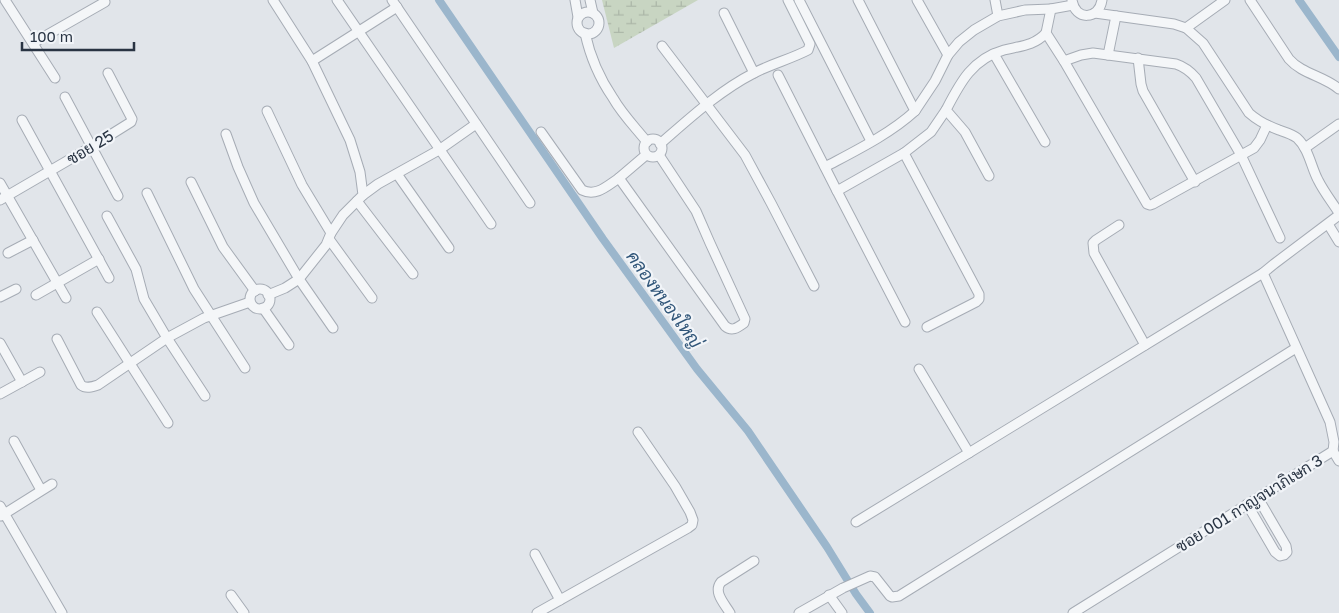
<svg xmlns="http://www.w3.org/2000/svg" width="1339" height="613" viewBox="0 0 1339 613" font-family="'Golos Text',Sarabun,sans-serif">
<defs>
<pattern id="wetland-marsh" width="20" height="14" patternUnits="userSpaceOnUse" patternTransform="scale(1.25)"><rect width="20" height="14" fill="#c8d5c2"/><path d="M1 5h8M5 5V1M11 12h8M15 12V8" fill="none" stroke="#acb7a8"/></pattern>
</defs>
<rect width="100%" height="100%" fill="#e1e5ea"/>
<polygon fill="url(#wetland-marsh)" points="602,0 698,0 614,48"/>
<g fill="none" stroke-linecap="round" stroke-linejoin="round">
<g stroke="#9bb6cc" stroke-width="8">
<polyline points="439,0 603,239 697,369 748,431 827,547 856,594 870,613"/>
<polyline points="1299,0 1339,57"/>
</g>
<g stroke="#a6acb5" stroke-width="11">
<g id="minor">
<polyline points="5,0 55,78"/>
<polyline points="337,0 491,224"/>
<polyline points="392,0 530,203"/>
<polyline points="575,0 578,17"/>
<polyline points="590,0 593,13"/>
<polyline points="799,0 871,141"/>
<polyline points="917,0 948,55 959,42 974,30 998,16 1025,10 1051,9"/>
<polyline points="995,0 998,16"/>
<path d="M 1072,0 C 1075,21 1099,20 1102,0"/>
<path d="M 1250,0 L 1289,59 C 1302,74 1324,76 1339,89"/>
<polyline points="1073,5 1051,9 1046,33 1064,61 1147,204 1150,205 1153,204 1254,148 1260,140 1267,125"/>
<circle cx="588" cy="23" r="11"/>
<polyline points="724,13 754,73"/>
<path d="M 1095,13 L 1174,24 L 1186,28 L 1203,43 L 1249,113 C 1258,121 1268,126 1279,130 C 1285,132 1292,134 1297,138 C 1309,149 1311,167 1318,180 C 1324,192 1332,202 1339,213"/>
<polyline points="1186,28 1225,0"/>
<path d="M 585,33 C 590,56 600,79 613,98 C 622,114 635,127 647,142"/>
<polyline points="33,43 105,2"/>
<polyline points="662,46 745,155 771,203 814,286"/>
<polyline points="994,54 1045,142"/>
<polyline points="1108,55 1116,16"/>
<polyline points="1138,58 1141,84 1143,91 1195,182"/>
<polyline points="312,61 397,7"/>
<path d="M 1064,61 L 1081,55 L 1093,53 L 1176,64 C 1185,67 1190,71 1196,78 L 1241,155 L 1280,238"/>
<polyline points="778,75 837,191"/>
<polyline points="65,97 118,196"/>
<polyline points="267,111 302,185 331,233"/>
<polyline points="915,111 935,81 948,55"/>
<polyline points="22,120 109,278"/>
<path d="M 541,132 L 582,190 C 596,197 607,186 619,178"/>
<polyline points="226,134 238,167 254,203 299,279 333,328"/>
<circle cx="653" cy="148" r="9"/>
<path d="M 660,144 C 690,118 719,91 754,73 C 771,64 791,59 808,50 L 810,44 L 788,0"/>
<polyline points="1305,148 1339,124"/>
<polyline points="904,153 837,191 905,322"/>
<path d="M 646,155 L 619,178 L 725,326 C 732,332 737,328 744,323 L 745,319 L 710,243 L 696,211 L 659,155"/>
<path d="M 825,167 C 855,151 890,134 915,111 L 858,0"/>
<polyline points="397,174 449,248"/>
<path d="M 989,176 L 965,132 L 946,110 C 960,83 972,59 1004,50 C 1020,46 1034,46 1046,33"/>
<polyline points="191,182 223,247 255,291"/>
<polyline points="0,183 66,298"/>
<polyline points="147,193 194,289 245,368"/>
<polyline points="363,195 378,184 439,150 476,124"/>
<polyline points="0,200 91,147 131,122 132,119 108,73"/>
<polyline points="357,201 413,274"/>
<polyline points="107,216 136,269 144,299 167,338 205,396"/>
<polyline points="1328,224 1339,242"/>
<polyline points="1119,225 1096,240 1093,243 1094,253 1145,345"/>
<polyline points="329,239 372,298"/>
<polyline points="8,253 33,240"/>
<polyline points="1263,273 1330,422 1334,442 1333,451"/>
<circle cx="260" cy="299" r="10"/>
<polyline points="36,295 99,259"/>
<polyline points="268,295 285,288 299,279 326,245 331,233 343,215 363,195 360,172 350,140 312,61 273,0"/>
<polyline points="0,297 16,289"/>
<polyline points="263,308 289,345"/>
<polyline points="97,312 168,423"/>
<polyline points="927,327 976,302 979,299 979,294 904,153 931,132 946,110"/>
<path d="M 57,339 L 81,385 C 86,389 92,387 98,385 L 167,338 L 204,318 L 250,302"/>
<polyline points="0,343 22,382"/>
<polyline points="919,369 969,453"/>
<polyline points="0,394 40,372"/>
<polyline points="14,441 41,490"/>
<polyline points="1333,451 1339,461"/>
<polyline points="1247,504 1275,552 1280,556 1284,555 1287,552 1286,546 1258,498"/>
<polyline points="0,506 62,613"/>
<polyline points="1,516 52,484"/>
<polyline points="856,522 1263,273 1274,264 1339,215"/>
<polyline points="535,554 560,600"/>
<polyline points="231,595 244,613"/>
<polyline points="829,595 842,613"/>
<polyline points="537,613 688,528 692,525 693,520 690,512 675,486 638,432"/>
<path d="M 730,613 C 724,603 713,592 721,582 L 754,561"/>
<polyline points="799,613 843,588 870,576 875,577 890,596 892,597 899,596 1296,348"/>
<polyline points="1073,613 1333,451"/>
</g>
</g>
<use href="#minor" stroke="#f4f6f8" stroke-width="9"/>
</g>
<g text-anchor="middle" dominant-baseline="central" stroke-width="4.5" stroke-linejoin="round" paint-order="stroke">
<g font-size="16" fill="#293443" stroke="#f1f4f8">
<text transform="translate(90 147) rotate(-31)">ซอย 25</text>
<text transform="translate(1249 503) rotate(-32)">ซอย 001 กาญจนาภิเษก 3</text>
</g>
<g font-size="18" font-style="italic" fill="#315679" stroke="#f1f4f8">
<text transform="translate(665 299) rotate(54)">คลองหนองใหญ่</text>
</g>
</g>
<path d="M22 42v8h112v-8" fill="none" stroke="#293443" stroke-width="2.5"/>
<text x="30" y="42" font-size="15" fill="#293443" stroke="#f1f4f8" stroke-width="4" paint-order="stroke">100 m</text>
</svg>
